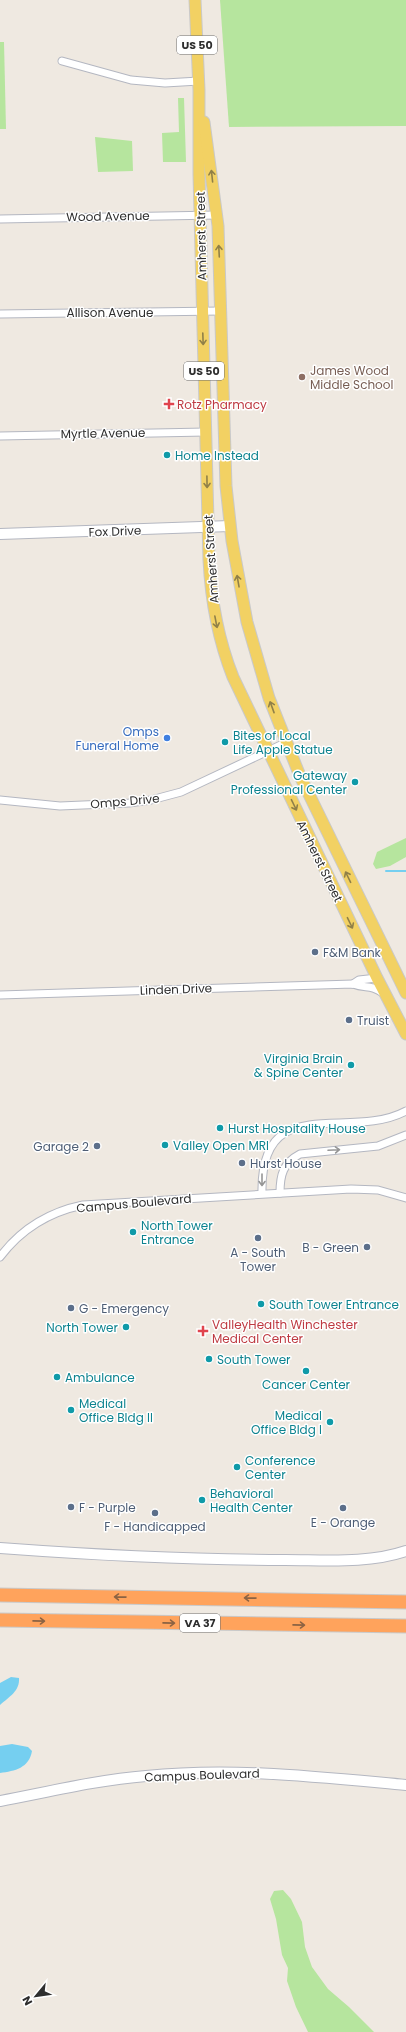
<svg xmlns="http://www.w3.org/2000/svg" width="406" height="2032" viewBox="0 0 406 2032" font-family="Poppins,sans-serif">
<rect width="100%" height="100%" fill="#efe9e1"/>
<g fill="#b6e59e">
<polygon points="220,0 406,0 406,126 229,127"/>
<polygon points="0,42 4,42 6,129 0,129"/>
<polygon points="178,98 184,98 186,162 163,162 162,133 179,132"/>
<polygon points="95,137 132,141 133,171 98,172"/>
<polygon points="406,838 406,857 390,866 376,869 373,864 377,852"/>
<polygon points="283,1890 291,1899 302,1922 305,1947 312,1967 328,1989 349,2007 374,2032 308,2032 296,2007 287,1981 288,1968 282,1955 276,1919 270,1899 274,1891"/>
</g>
<g fill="#75cff0">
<path d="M 11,1677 L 19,1678 C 20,1691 9,1697 0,1705 L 0,1683 Z"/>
<path d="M 12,1744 L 28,1747 L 32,1751 C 29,1768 15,1771 0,1773 L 0,1746 Z"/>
</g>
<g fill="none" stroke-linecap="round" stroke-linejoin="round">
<polyline stroke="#75cff0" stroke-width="2" points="386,871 406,871"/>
<g stroke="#b4b7c1" stroke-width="9">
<g id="street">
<polyline points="62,61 131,80 165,83 199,81"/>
<polyline points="0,219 217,215"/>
<polyline points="0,314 221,311"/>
<polyline points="0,436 206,432"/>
<polyline points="0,800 60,806 129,803 151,800 181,792 285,743"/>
<polyline points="353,984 359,980 377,978"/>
<path d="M 0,995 L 353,984 C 366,989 370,984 383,993"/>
<path d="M 262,1193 C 260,1089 348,1142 406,1111"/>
<path d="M 280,1193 C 280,1175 283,1163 300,1154 L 378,1146 L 406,1135"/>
<path d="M 0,1257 C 21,1229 49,1212 83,1205 L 351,1189 L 378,1190 L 406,1198"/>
</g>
</g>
<g stroke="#b4b7c1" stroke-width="12">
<g id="secondary">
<polyline points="0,534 230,526"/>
<path d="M 0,1548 C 95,1555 190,1560 285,1560 C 325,1560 368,1564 406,1551"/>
<path d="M 0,1801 C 48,1792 97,1780 146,1776 C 233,1767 319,1777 406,1785"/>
</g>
</g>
<g stroke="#c9c9c9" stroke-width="13">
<g id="primary">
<path d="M 195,0 L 199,90 L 199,174 L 209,560 C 211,601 218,639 233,677 L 377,978 L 406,1034"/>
<polyline points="204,122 218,226 226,486 232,541 247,622 269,698 300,776 406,993"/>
</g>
</g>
<g stroke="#c9c9c9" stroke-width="15">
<g id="highway">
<polyline points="0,1595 406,1602"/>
<polyline points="0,1620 406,1626"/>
</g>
</g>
<use href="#street" stroke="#fff" stroke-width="7"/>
<use href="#secondary" stroke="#fff" stroke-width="10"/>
<use href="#primary" stroke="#f2d163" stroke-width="11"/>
<use href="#highway" stroke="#ffa35c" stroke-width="13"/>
</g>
<defs><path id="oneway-shaft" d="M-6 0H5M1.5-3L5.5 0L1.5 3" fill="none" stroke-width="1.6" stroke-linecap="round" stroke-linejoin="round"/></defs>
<g stroke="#908048">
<use href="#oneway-shaft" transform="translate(212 176) rotate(-96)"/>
<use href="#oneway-shaft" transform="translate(219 251) rotate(-93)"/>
<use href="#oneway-shaft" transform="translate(203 339) rotate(88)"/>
<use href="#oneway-shaft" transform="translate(207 482) rotate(89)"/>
<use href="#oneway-shaft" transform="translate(238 581) rotate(-100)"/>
<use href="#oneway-shaft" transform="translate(216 622) rotate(79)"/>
<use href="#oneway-shaft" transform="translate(272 707) rotate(-110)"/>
<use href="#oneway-shaft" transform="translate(294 805) rotate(64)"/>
<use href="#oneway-shaft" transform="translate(348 877) rotate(-116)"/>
<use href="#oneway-shaft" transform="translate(350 923) rotate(64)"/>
</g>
<g stroke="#969696">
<use href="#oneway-shaft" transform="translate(334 1150) rotate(-3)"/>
<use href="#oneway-shaft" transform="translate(262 1180) rotate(90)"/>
</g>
<g stroke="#8c6343">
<use href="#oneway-shaft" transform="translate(120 1597) rotate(-179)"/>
<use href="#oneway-shaft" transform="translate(250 1598) rotate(-179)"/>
<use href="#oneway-shaft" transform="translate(39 1621) rotate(1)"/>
<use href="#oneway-shaft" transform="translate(169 1623) rotate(1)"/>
<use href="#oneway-shaft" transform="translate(299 1625) rotate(1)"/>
</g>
<circle fill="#8d6e63" stroke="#fff" stroke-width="1.5" cx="302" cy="377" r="4"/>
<g fill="#e0444e" stroke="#fff" stroke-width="1.5">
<path d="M167 398h4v4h4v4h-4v4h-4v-4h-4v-4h4z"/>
<path d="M201 1325h4v4h4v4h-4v4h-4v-4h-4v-4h4z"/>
</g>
<g fill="#0f9aa8" stroke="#fff" stroke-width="1.5">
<circle cx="167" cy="455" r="4"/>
<circle cx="225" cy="742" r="4"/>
<circle cx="355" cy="782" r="4"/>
<circle cx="351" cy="1065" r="4"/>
<circle cx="220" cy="1128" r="4"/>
<circle cx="165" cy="1145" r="4"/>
<circle cx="133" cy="1232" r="4"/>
<circle cx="261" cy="1304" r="4"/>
<circle cx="126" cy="1327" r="4"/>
<circle cx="209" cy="1359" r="4"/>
<circle cx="306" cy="1371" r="4"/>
<circle cx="57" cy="1377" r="4"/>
<circle cx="71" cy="1410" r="4"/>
<circle cx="330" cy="1422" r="4"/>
<circle cx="237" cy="1467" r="4"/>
<circle cx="202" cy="1500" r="4"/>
</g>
<circle fill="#3f7fe0" stroke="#fff" stroke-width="1.5" cx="167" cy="738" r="4"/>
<g fill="#5c6f8a" stroke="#fff" stroke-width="1.5">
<circle cx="315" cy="952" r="4"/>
<circle cx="349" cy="1020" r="4"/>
<circle cx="97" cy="1146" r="4"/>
<circle cx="242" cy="1163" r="4"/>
<circle cx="258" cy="1238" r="4"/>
<circle cx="367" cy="1247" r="4"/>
<circle cx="71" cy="1308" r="4"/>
<circle cx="71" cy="1507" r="4"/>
<circle cx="343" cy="1508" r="4"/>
<circle cx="155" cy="1513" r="4"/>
</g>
<g text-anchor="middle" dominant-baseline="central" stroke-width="3" stroke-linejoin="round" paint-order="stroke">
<g fill="#fff" stroke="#6d6d6d" stroke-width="1">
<rect x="177" y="36" width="40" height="18" rx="3"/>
<rect x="184" y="362" width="40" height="18" rx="3"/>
<rect x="180" y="1614" width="40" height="18" rx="3"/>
</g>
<g font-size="11" font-weight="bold" fill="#2e2e2e">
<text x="197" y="45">US 50</text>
<text x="204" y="371">US 50</text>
<text x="200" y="1623">VA 37</text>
</g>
<g font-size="12" fill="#2e2e2e" stroke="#fff">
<text transform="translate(108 216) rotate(-1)">Wood Avenue</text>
<text transform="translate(201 236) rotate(-91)">Amherst Street</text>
<text x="110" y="312">Allison Avenue</text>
<text transform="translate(103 433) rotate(-1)">Myrtle Avenue</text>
<text transform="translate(115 531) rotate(-2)">Fox Drive</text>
<text transform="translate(211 559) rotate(-94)">Amherst Street</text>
<text transform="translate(125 801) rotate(-5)">Omps Drive</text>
<text transform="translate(320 861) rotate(64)">Amherst Street</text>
<text transform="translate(176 989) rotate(-2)">Linden Drive</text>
<text transform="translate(134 1203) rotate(-5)">Campus Boulevard</text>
<text transform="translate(202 1775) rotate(-2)">Campus Boulevard</text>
</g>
<g font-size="12" fill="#785e54" stroke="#fff" text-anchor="start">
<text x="310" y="370">James Wood<tspan x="310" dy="14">Middle School</tspan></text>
</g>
<g font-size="12" fill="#be3a42" stroke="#fff" text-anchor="start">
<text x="177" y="404">Rotz Pharmacy</text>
<text x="212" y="1324">ValleyHealth Winchester<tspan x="212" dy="14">Medical Center</tspan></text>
</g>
<g font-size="12" fill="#0d838f" stroke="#fff" text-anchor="start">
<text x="175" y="455">Home Instead</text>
<text x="233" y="735">Bites of Local<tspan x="233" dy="14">Life Apple Statue</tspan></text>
<text x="347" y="775" text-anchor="end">Gateway<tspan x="347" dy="14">Professional Center</tspan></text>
<text x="343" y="1058" text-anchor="end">Virginia Brain<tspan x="343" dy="14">&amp; Spine Center</tspan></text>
<text x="228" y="1128">Hurst Hospitality House</text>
<text x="173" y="1145">Valley Open MRI</text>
<text x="141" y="1225">North Tower<tspan x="141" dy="14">Entrance</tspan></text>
<text x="269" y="1304">South Tower Entrance</text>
<text x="118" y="1327" text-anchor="end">North Tower</text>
<text x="217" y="1359">South Tower</text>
<text x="65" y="1377">Ambulance</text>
<text x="306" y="1384" text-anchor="middle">Cancer Center</text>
<text x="79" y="1403">Medical<tspan x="79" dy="14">Office Bldg II</tspan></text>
<text x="322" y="1415" text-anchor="end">Medical<tspan x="322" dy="14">Office Bldg I</tspan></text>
<text x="245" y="1460">Conference<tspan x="245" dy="14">Center</tspan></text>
<text x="210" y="1493">Behavioral<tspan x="210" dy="14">Health Center</tspan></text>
</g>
<g font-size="12" fill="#366cbe" stroke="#fff" text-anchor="end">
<text x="159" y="731">Omps<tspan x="159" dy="14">Funeral Home</tspan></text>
</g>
<g font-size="12" fill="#4e5e75" stroke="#fff" text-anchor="start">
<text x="323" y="952">F&amp;M Bank</text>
<text x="357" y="1020">Truist</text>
<text x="89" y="1146" text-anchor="end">Garage 2</text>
<text x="250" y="1163">Hurst House</text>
<text x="359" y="1247" text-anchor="end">B - Green</text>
<text x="258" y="1252" text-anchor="middle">A - South<tspan x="258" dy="14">Tower</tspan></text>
<text x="79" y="1308">G - Emergency</text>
<text x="79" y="1507">F - Purple</text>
<text x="343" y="1522" text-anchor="middle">E - Orange</text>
<text x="155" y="1526" text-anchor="middle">F - Handicapped</text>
</g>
</g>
<g transform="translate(36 1996) rotate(241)" stroke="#ffffff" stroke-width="3" paint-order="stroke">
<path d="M0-3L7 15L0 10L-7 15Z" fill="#2e2e2e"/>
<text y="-6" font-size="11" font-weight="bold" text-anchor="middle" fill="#2e2e2e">N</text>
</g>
</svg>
